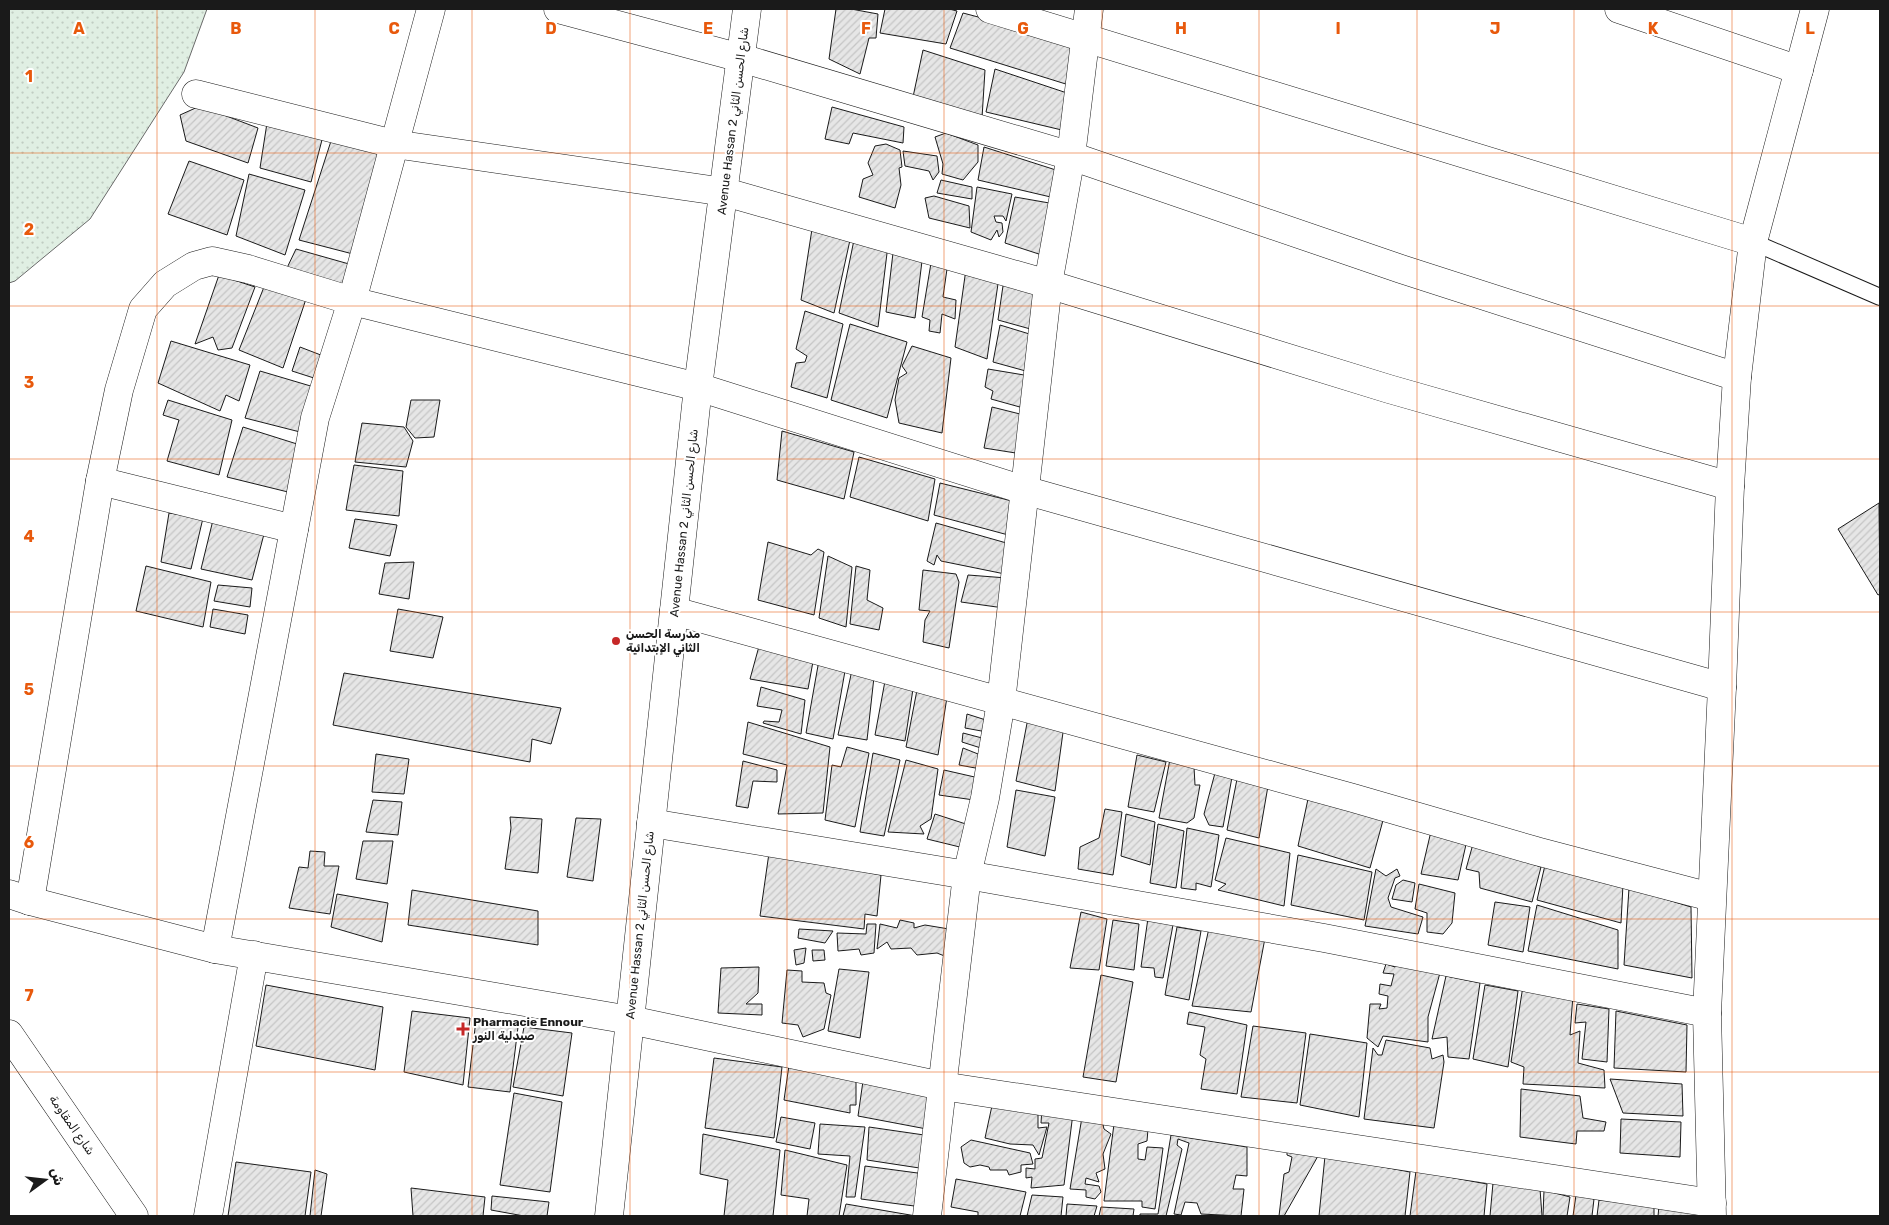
<svg xmlns="http://www.w3.org/2000/svg" width="1889" height="1225" viewBox="0 0 1889 1225" font-family="Rubik,'Noto Naskh Arabic',sans-serif">
<defs>
<pattern id="grass-dots" width="8" height="8" patternUnits="userSpaceOnUse" patternTransform="scale(1.25)"><rect width="8" height="8" fill="#e0efe3"/><path d="M2 2h.1M6 6h.1" fill="none" stroke="#c0ccc2" stroke-width="1.8" stroke-linecap="round"/></pattern>
<pattern id="building-hatch" width="6" height="6" patternUnits="userSpaceOnUse" patternTransform="scale(1.25)"><rect width="6" height="6" fill="#e6e6e6"/><path d="M-1 1l2-2M0 6l6-6M5 7l2-2" fill="none" stroke="#c5c5c5"/></pattern>
</defs>
<rect width="100%" height="100%" fill="#fff"/>
<polygon fill="url(#grass-dots)" stroke="#6a6a6a" points="9,9 207,9 184,72 90,219 15,281 9,283"/>
<g fill="url(#building-hatch)" stroke="#1a1a1a">
<polygon points="836,9 851,9 878,14 876,38 869,38 860,74 829,59"/>
<polygon points="885,9 949,9 957,11 946,44 880,33"/>
<polygon points="963,13 1077,43 1069,85 950,48"/>
<polygon points="923,50 985,70 982,118 913,97"/>
<polygon points="995,69 1070,94 1066,131 986,112"/>
<polygon points="200,106 258,128 248,163 186,141 180,115"/>
<polygon points="832,107 904,127 903,143 853,133 849,144 825,139"/>
<polygon points="267,123 323,136 311,182 260,168"/>
<polygon points="946,133 978,145 978,162 963,180 942,174 943,164 935,137"/>
<polygon points="331,141 380,153 353,254 299,240"/>
<polygon points="886,144 900,150 902,167 899,168 901,185 895,208 859,197 863,179 873,175 868,163 875,146"/>
<polygon points="984,147 1059,171 1055,198 978,180"/>
<polygon points="903,151 937,156 939,172 933,180 929,171 905,166"/>
<polygon points="189,161 244,180 227,235 168,214"/>
<polygon points="249,174 305,190 285,255 236,236"/>
<polygon points="941,180 972,187 972,199 937,193"/>
<polygon points="977,187 1012,194 1006,221 1003,216 994,216 996,222 1002,223 1003,232 999,237 997,230 991,240 971,232"/>
<polygon points="934,196 969,206 970,228 929,218 925,198"/>
<polygon points="1015,197 1055,204 1048,257 1005,243"/>
<polygon points="812,229 850,240 834,313 801,300"/>
<polygon points="855,235 888,245 878,327 839,313"/>
<polygon points="296,249 349,264 342,285 286,270"/>
<polygon points="893,253 922,261 915,318 886,312"/>
<polygon points="931,263 947,269 943,297 956,300 955,319 942,314 940,333 929,331 930,320 922,317"/>
<polygon points="966,269 999,277 987,359 955,347"/>
<polygon points="219,275 255,287 232,348 218,350 213,337 195,344"/>
<polygon points="1004,279 1040,289 1034,330 998,320"/>
<polygon points="264,287 306,299 283,368 239,350"/>
<polygon points="805,311 843,324 827,398 791,387 796,363 805,362 807,356 796,349"/>
<polygon points="850,324 907,342 887,418 831,400"/>
<polygon points="1000,325 1036,336 1033,373 993,362"/>
<polygon points="171,341 250,365 239,401 226,395 220,411 158,383"/>
<polygon points="912,346 951,358 942,433 899,423 895,400 899,378 907,373 902,366"/>
<polygon points="300,347 326,357 317,379 292,371"/>
<polygon points="988,369 1030,376 1027,409 991,399 993,391 985,387"/>
<polygon points="260,371 314,387 304,433 245,418"/>
<polygon points="168,400 232,420 219,475 167,461 179,420 163,415"/>
<polygon points="411,400 440,400 434,437 415,438 406,427"/>
<polygon points="992,407 1028,416 1022,454 984,448"/>
<polygon points="362,423 404,427 413,441 406,467 355,462"/>
<polygon points="243,427 297,444 288,492 227,477"/>
<polygon points="782,431 854,452 844,499 777,480"/>
<polygon points="859,457 935,479 928,521 850,497"/>
<polygon points="354,465 403,471 399,516 346,510"/>
<polygon points="940,483 1016,502 1012,536 934,515"/>
<polygon points="1879,503 1880,594 1878,595 1838,529"/>
<polygon points="169,513 203,518 191,569 161,562"/>
<polygon points="355,519 397,525 390,556 349,548"/>
<polygon points="213,520 264,534 252,580 201,569"/>
<polygon points="936,523 1010,544 1005,574 941,561 937,555 934,565 927,561"/>
<polygon points="768,542 811,555 818,549 824,552 814,615 758,600"/>
<polygon points="828,556 852,567 846,627 819,618"/>
<polygon points="414,562 409,599 379,594 385,563"/>
<polygon points="146,566 211,582 203,627 136,611"/>
<polygon points="856,566 870,570 867,600 883,608 879,630 850,624"/>
<polygon points="923,570 956,574 959,582 949,648 923,642 925,620 930,611 919,610"/>
<polygon points="968,575 1007,578 1004,608 961,602"/>
<polygon points="218,585 252,588 250,607 214,601"/>
<polygon points="213,609 248,615 245,634 210,627"/>
<polygon points="398,609 443,617 433,658 390,651"/>
<polygon points="761,639 814,656 808,689 750,679"/>
<polygon points="819,660 845,671 833,739 806,733"/>
<polygon points="852,670 874,677 867,740 838,735"/>
<polygon points="344,673 561,708 551,744 532,739 530,762 333,725"/>
<polygon points="885,681 913,689 905,741 875,735"/>
<polygon points="761,687 805,700 801,734 763,723 764,721 779,722 782,710 757,706"/>
<polygon points="917,690 947,697 938,755 906,747"/>
<polygon points="967,714 989,721 987,732 965,728"/>
<polygon points="1028,718 1064,725 1055,791 1016,781"/>
<polygon points="748,722 830,747 823,813 778,814 787,765 743,754"/>
<polygon points="963,733 986,739 984,749 962,742"/>
<polygon points="847,747 869,753 855,827 825,820 832,765 841,767"/>
<polygon points="963,748 983,756 981,769 959,765"/>
<polygon points="873,753 900,760 884,836 860,832"/>
<polygon points="376,754 409,759 404,794 372,792"/>
<polygon points="1137,755 1166,762 1154,812 1128,807"/>
<polygon points="1170,759 1194,767 1195,785 1200,785 1194,818 1187,823 1159,818"/>
<polygon points="906,760 938,769 931,819 920,826 924,834 888,832"/>
<polygon points="743,761 777,770 777,782 753,781 748,808 736,806"/>
<polygon points="944,770 979,778 974,800 939,795"/>
<polygon points="1215,773 1232,777 1223,827 1209,825 1204,814"/>
<polygon points="1238,774 1268,786 1259,838 1227,830"/>
<polygon points="1016,790 1055,797 1045,856 1007,847"/>
<polygon points="1308,799 1385,813 1370,868 1298,846"/>
<polygon points="373,800 402,802 398,835 366,832"/>
<polygon points="1105,809 1122,812 1113,875 1078,869 1080,847 1099,838"/>
<polygon points="935,814 972,826 968,849 927,839"/>
<polygon points="1126,814 1155,822 1150,865 1121,856"/>
<polygon points="510,817 542,819 538,873 505,869 511,828"/>
<polygon points="576,818 601,819 593,881 567,877"/>
<polygon points="1158,824 1184,831 1176,888 1150,883"/>
<polygon points="1432,827 1467,840 1458,880 1421,874"/>
<polygon points="1187,828 1219,835 1211,887 1196,883 1196,890 1181,888"/>
<polygon points="1226,838 1290,853 1284,906 1218,890 1226,884 1215,880"/>
<polygon points="363,841 393,841 387,884 356,879"/>
<polygon points="1473,844 1541,867 1532,902 1480,888 1479,872 1466,869"/>
<polygon points="310,851 325,852 324,866 339,866 330,914 289,908 299,867 308,868"/>
<polygon points="769,853 881,875 877,916 865,914 864,929 760,916"/>
<polygon points="1298,855 1372,872 1364,920 1291,905"/>
<polygon points="1545,865 1623,884 1621,923 1537,900"/>
<polygon points="1376,869 1386,876 1397,869 1400,876 1395,878 1388,898 1391,907 1423,917 1418,934 1365,926"/>
<polygon points="1403,880 1415,883 1412,902 1392,899 1396,885"/>
<polygon points="1419,884 1455,893 1452,923 1443,934 1427,932 1427,913 1415,909"/>
<polygon points="1629,888 1691,907 1692,978 1624,965"/>
<polygon points="412,890 538,911 538,945 408,925"/>
<polygon points="337,894 388,903 382,942 331,927"/>
<polygon points="1495,902 1530,907 1523,952 1488,945"/>
<polygon points="1537,905 1618,930 1618,969 1528,951"/>
<polygon points="1081,912 1107,919 1099,970 1070,968"/>
<polygon points="1148,918 1173,925 1163,978 1155,977 1154,968 1141,967"/>
<polygon points="900,920 914,923 914,928 925,925 955,930 952,959 937,953 917,955 911,948 891,949 887,942 877,949 880,924 897,928"/>
<polygon points="1113,920 1139,924 1134,970 1106,966"/>
<polygon points="867,924 876,924 874,953 861,955 859,949 838,951 837,933 866,934"/>
<polygon points="1177,927 1201,931 1189,1000 1165,995"/>
<polygon points="1209,928 1265,938 1251,1012 1192,1006"/>
<polygon points="799,929 833,931 825,943 798,938"/>
<polygon points="806,948 804,963 796,965 794,950"/>
<polygon points="812,950 824,950 825,960 813,961"/>
<polygon points="1397,960 1441,969 1428,1017 1428,1042 1383,1036 1378,1047 1367,1038 1370,1004 1381,1004 1379,1009 1387,1008 1388,996 1379,994 1380,984 1391,986 1394,974 1383,973 1386,964 1395,967"/>
<polygon points="759,967 758,993 746,1004 762,1004 762,1015 718,1013 721,968"/>
<polygon points="839,969 869,972 860,1038 828,1031"/>
<polygon points="787,970 802,971 802,982 824,983 826,993 831,995 824,1029 803,1037 798,1025 782,1023"/>
<polygon points="1101,975 1133,982 1116,1082 1083,1077"/>
<polygon points="1446,976 1480,983 1469,1059 1448,1057 1447,1037 1432,1039"/>
<polygon points="266,985 383,1007 375,1070 256,1046"/>
<polygon points="1485,985 1518,991 1508,1067 1473,1059"/>
<polygon points="1523,986 1573,995 1570,1035 1580,1031 1578,1063 1604,1070 1605,1088 1523,1084 1524,1067 1511,1062"/>
<polygon points="1577,1004 1609,1009 1607,1062 1582,1059 1586,1022 1575,1023"/>
<polygon points="412,1011 470,1018 463,1085 404,1072"/>
<polygon points="1616,1011 1687,1025 1686,1072 1614,1068"/>
<polygon points="1189,1012 1247,1025 1237,1094 1201,1089 1206,1059 1200,1055 1205,1027 1187,1024"/>
<polygon points="476,1020 518,1027 510,1092 468,1087"/>
<polygon points="1253,1026 1306,1033 1297,1103 1241,1097"/>
<polygon points="524,1027 572,1033 563,1096 513,1087"/>
<polygon points="1310,1034 1367,1043 1359,1117 1300,1105"/>
<polygon points="1386,1040 1430,1048 1432,1059 1443,1055 1444,1062 1434,1128 1364,1119 1373,1048 1378,1055 1382,1055"/>
<polygon points="714,1058 782,1067 774,1138 705,1128"/>
<polygon points="789,1065 856,1078 856,1105 850,1105 850,1113 784,1100"/>
<polygon points="1610,1079 1682,1084 1683,1116 1623,1113"/>
<polygon points="863,1081 937,1092 932,1130 858,1116"/>
<polygon points="1521,1089 1580,1096 1583,1118 1606,1122 1604,1131 1577,1131 1576,1144 1520,1137"/>
<polygon points="514,1093 562,1102 550,1192 500,1185"/>
<polygon points="993,1101 1038,1111 1038,1128 1047,1127 1039,1155 1033,1145 1010,1144 985,1138"/>
<polygon points="1042,1107 1073,1113 1064,1185 1031,1188 1032,1177 1026,1178 1026,1168 1035,1169 1035,1159 1042,1158 1049,1123 1041,1123"/>
<polygon points="781,1117 815,1123 810,1149 776,1142"/>
<polygon points="1082,1117 1110,1123 1103,1125 1104,1129 1111,1134 1103,1154 1105,1169 1096,1173 1099,1182 1086,1178 1085,1184 1099,1186 1101,1192 1095,1199 1086,1197 1086,1190 1070,1189"/>
<polygon points="1621,1119 1681,1122 1680,1157 1620,1153"/>
<polygon points="820,1124 865,1127 855,1197 846,1197 850,1156 818,1154"/>
<polygon points="1114,1124 1148,1129 1147,1141 1138,1144 1138,1159 1145,1160 1147,1147 1163,1148 1155,1209 1142,1207 1142,1201 1104,1201"/>
<polygon points="869,1127 931,1136 926,1169 867,1160"/>
<polygon points="703,1134 780,1150 773,1216 724,1216 728,1180 700,1174"/>
<polygon points="1171,1135 1247,1147 1247,1176 1236,1175 1233,1189 1244,1189 1241,1216 1201,1214 1197,1203 1185,1202 1181,1215 1174,1214 1189,1143 1178,1139 1177,1145 1182,1149 1166,1216 1140,1216 1140,1214 1158,1214"/>
<polygon points="971,1140 1030,1153 1033,1164 1021,1165 1021,1172 1009,1175 1007,1170 990,1170 989,1167 980,1165 970,1167 964,1163 961,1147"/>
<polygon points="1287,1148 1318,1156 1284,1216 1279,1216 1284,1174 1289,1172 1292,1157 1287,1155"/>
<polygon points="785,1150 847,1165 839,1216 807,1216 809,1199 781,1195"/>
<polygon points="1325,1156 1410,1172 1405,1216 1319,1216"/>
<polygon points="236,1162 311,1172 305,1216 228,1216"/>
<polygon points="865,1166 925,1174 922,1207 861,1199"/>
<polygon points="315,1170 327,1174 321,1216 310,1216"/>
<polygon points="1416,1171 1487,1184 1484,1216 1410,1216"/>
<polygon points="956,1179 1026,1192 1020,1216 978,1216 978,1212 951,1207"/>
<polygon points="1493,1183 1540,1189 1542,1216 1490,1216"/>
<polygon points="411,1188 485,1197 483,1216 413,1216"/>
<polygon points="1544,1190 1570,1197 1567,1216 1543,1216"/>
<polygon points="1032,1195 1063,1197 1061,1216 1027,1216"/>
<polygon points="1576,1195 1594,1199 1592,1216 1573,1216"/>
<polygon points="492,1196 549,1202 547,1216 524,1216 491,1210"/>
<polygon points="1599,1200 1654,1206 1654,1216 1597,1216"/>
<polygon points="846,1204 916,1216 843,1216"/>
<polygon points="1067,1204 1097,1206 1094,1216 1066,1216"/>
<polygon points="1659,1206 1708,1216 1658,1216"/>
<polygon points="1101,1207 1134,1209 1133,1216 1099,1216"/>
</g>
<g fill="none" stroke-linecap="round" stroke-linejoin="round">
<g stroke="#1a1a1a" stroke-width="18">
<polyline id="service" points="1753,242 1880,297"/>
</g>
<g stroke="#1a1a1a" stroke-width="29">
<g id="minor">
<polyline points="558,9 741,58 1071,156 1401,269 1737,377"/>
<polyline points="990,9 1753,242"/>
<polyline points="1619,9 1799,70"/>
<polyline points="196,94 394,144 725,192 1048,284 1389,389 1730,486"/>
<polyline points="100,481 294,529"/>
<polyline points="674,611 1353,798 1536,851 1711,897"/>
<polyline points="651,823 967,875 1324,938 1707,1013"/>
<polyline points="9,894 30,901 215,949 630,1020 942,1086 1712,1203"/>
<polyline points="30,901 100,481 119,390 143,309 165,284 194,266 212,261 248,269 352,301 698,387 1024,490 1722,687"/>
<polyline points="215,949 315,418 352,301 431,9"/>
<polyline points="9,1034 134,1216"/>
<polyline points="208,1216 254,955"/>
<polyline points="927,1216 967,875 985,798 1001,702 1048,284 1071,156 1089,9"/>
<polyline points="1712,1216 1707,1013 1722,687 1730,486 1737,377 1753,242 1815,9"/>
</g>
</g>
<g stroke="#1a1a1a" stroke-width="29">
<polyline id="primary" points="609,1216 698,387 747,9"/>
</g>
<use href="#service" stroke="#fff" stroke-width="16"/>
<use href="#minor" stroke="#fff" stroke-width="28"/>
<use href="#primary" stroke="#fff" stroke-width="28"/>
</g>
<path fill="none" stroke="#e8590c" stroke-width="1" stroke-opacity="0.55" d="M 157,9 L 157,1216M 315,9 L 315,1216M 472,9 L 472,1216M 630,9 L 630,1216M 787,9 L 787,1216M 944,9 L 944,1216M 1102,9 L 1102,1216M 1259,9 L 1259,1216M 1417,9 L 1417,1216M 1574,9 L 1574,1216M 1732,9 L 1732,1216M 9,153 L 1880,153M 9,306 L 1880,306M 9,459 L 1880,459M 9,612 L 1880,612M 9,766 L 1880,766M 9,919 L 1880,919M 9,1072 L 1880,1072"/>
<g fill="#c62828" stroke="#fff" stroke-width="2">
<circle cx="616" cy="641" r="5"/>
<path d="M460.5 1021.5h5v5h5v5h-5v5h-5v-5h-5v-5h5z"/>
</g>
<g text-anchor="middle" dominant-baseline="central" stroke-width="4" stroke-linejoin="round" paint-order="stroke">
<g font-size="12" fill="#1a1a1a" stroke="#fff">
<text transform="translate(733 121) rotate(-83)">Avenue Hassan 2 شارع الحسن الثاني</text>
<text transform="translate(684 523) rotate(-84)">Avenue Hassan 2 شارع الحسن الثاني</text>
<text transform="translate(640 925) rotate(-84)">Avenue Hassan 2 شارع الحسن الثاني</text>
<text transform="translate(72 1125) rotate(55)">شارع المقاومة</text>
</g>
<g font-size="12" font-weight="bold" fill="#1a1a1a" stroke="#fff" text-anchor="start">
<text x="626" y="634">مدرسة الحسن<tspan x="626" dy="14">الثاني الإبتدائية</tspan></text>
<text x="473" y="1022">Pharmacie Ennour<tspan x="473" dy="14">صيدلية النور</tspan></text>
</g>
</g>
<g font-size="16" text-anchor="middle" font-weight="bold" fill="#e8590c" stroke="#fff" stroke-width="4" stroke-linejoin="round" paint-order="stroke">
<text x="79" y="34">A</text>
<text x="236" y="34">B</text>
<text x="394" y="34">C</text>
<text x="551" y="34">D</text>
<text x="708" y="34">E</text>
<text x="866" y="34">F</text>
<text x="1023" y="34">G</text>
<text x="1181" y="34">H</text>
<text x="1338" y="34">I</text>
<text x="1495" y="34">J</text>
<text x="1653" y="34">K</text>
<text x="1810" y="34">L</text>
<text x="29" y="82">1</text>
<text x="29" y="235">2</text>
<text x="29" y="388">3</text>
<text x="29" y="542">4</text>
<text x="29" y="695">5</text>
<text x="29" y="848">6</text>
<text x="29" y="1001">7</text>
</g>
<rect width="1889" height="1225" fill="none" stroke="#1a1a1a" stroke-width="20"/>
<g transform="translate(45 1180) rotate(75)" stroke="#ffffff" stroke-width="4" paint-order="stroke">
<path d="M0-4L9 19L0 12L-9 19Z" fill="#1a1a1a"/>
<text y="-8" font-size="14" font-weight="bold" text-anchor="middle" fill="#1a1a1a">ش</text>
</g>
</svg>
